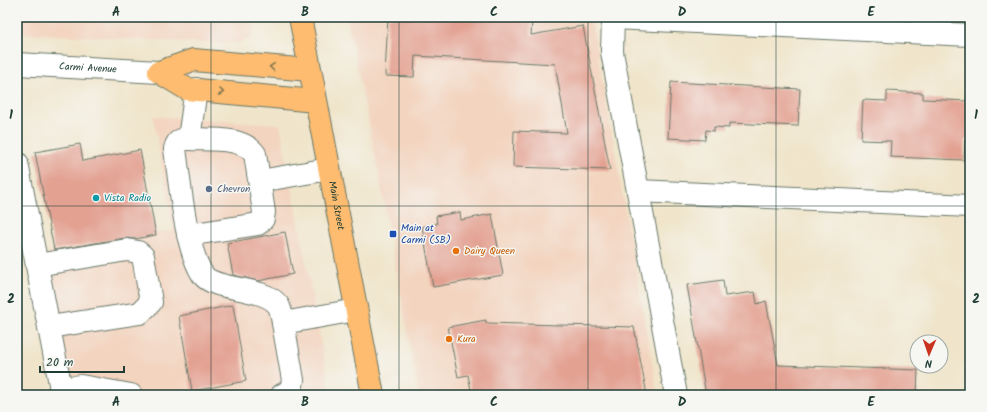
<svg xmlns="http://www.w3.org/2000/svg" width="987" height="412" viewBox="0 0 987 412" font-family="Kalam,sans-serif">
<rect width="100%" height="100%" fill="#f6f6f2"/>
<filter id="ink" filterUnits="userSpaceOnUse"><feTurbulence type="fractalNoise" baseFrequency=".025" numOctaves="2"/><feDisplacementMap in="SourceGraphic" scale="8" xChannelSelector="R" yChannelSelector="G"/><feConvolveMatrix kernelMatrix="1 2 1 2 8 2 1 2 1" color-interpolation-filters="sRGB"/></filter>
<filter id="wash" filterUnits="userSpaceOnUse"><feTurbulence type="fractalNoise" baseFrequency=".012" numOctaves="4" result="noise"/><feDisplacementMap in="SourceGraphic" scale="16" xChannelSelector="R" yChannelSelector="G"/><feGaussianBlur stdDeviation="0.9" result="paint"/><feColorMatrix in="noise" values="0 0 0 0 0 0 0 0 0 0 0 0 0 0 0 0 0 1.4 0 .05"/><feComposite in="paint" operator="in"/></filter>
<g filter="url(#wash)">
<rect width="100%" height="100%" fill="#f0e5cb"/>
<g fill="#f3d4bf">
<polygon points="17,17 251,17 253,29 250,38 240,43 228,44 17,33"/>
<polygon points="347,17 591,17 658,395 419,395 377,164"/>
<polygon points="153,116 280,124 331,395 73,395 46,252 174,230"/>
</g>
<g id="blocks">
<g fill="#e3a192">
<polygon points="388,17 466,17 532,21 531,35 583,26 610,170 513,167 514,131 567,133 555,64 415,56 414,77 385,76"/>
<polygon points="671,82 800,89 798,126 729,123 729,128 714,127 714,131 706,130 705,140 668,138"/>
<polygon points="887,91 923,93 923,99 970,101 970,140 965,140 964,160 890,157 891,141 861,140 863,100 887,101"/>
<polygon points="80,144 83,161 140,150 156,235 135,239 125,238 54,250 35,152"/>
<polygon points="460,212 461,220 492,214 503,275 433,287 422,227 437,224 436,216"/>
<polygon points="285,232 293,274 258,281 233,275 227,243"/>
<polygon points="723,280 725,296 755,292 757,304 766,301 778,365 918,370 917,395 706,395 687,285"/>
<polygon points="233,305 246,381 192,391 179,316"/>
<polygon points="486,320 486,323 634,327 647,395 472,395 468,375 458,377 448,327"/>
</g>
</g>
</g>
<g filter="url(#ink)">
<use href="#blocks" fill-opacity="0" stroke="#687869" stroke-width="1"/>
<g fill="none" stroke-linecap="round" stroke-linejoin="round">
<g stroke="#687869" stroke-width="24">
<g id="minor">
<polyline points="613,17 612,52 676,395"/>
<polyline points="613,18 970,35"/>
<path id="s1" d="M 17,64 L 159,72"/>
<path d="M 196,89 L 189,139 C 181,139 177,140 175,149 C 180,182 185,248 203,275 C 214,291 264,286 278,305 C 281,309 282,318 283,323"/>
<polyline points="17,163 61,389 57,395"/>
<polyline points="260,181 329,169"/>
<polyline points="638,191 970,206"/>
<path d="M 188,235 L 258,224 L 263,219 L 264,212 L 255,154 C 242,136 210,140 189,139"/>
<polyline points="37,265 127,250 138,252 143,256 151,302 140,313 49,327"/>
<polyline points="61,389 81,386 131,395"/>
<polyline points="282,395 291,390 293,380 283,323 356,310"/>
</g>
</g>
<g stroke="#687869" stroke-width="24">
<g id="major">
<path id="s2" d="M 300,17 L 373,395"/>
<polyline points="159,72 187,89 315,101"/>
<polyline points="159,72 193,60 310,70"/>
</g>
</g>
<use href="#minor" stroke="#fff" stroke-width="22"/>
<use href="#major" stroke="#fdbc70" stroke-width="22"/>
</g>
<defs><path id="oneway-chevron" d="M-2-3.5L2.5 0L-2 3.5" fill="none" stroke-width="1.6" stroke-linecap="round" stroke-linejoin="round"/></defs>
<g stroke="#83764f">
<use href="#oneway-chevron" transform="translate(272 67) rotate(-175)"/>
<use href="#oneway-chevron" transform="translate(221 92) rotate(6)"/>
</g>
</g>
<path fill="none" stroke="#1f3d34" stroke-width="1" stroke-opacity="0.55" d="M 211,17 L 211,395M 399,17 L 399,395M 588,17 L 588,395M 776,17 L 776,395M 17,206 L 970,206"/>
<circle fill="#5c6f8a" stroke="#f6f6f2" stroke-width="1.5" cx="209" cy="189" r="4"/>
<circle fill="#0f9aa8" stroke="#f6f6f2" stroke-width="1.5" cx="96" cy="198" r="4"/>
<rect fill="#1a4fb4" stroke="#f6f6f2" stroke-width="1.5" x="389" y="230" width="8" height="8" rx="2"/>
<g fill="#e8710a" stroke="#f6f6f2" stroke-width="1.5">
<circle cx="456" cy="251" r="4"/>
<circle cx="449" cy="339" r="4"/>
</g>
<g text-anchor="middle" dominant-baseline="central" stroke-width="3" stroke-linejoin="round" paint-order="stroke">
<g font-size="10" fill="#1f3d34" stroke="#f6f6f2">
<text stroke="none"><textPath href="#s1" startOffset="71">Carmi Avenue</textPath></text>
<text stroke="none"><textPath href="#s2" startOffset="192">Main Street</textPath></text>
</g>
<g font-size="10" fill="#4e5e75" stroke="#f6f6f2" text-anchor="start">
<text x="217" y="189">Chevron</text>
</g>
<g font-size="10" fill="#0d838f" stroke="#f6f6f2" text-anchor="start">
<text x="104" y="198">Vista Radio</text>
</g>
<g font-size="10" fill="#164399" stroke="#f6f6f2" text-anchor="start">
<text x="401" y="228">Main at<tspan x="401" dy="12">Carmi (SB)</tspan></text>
</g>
<g font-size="10" fill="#c56008" stroke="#f6f6f2" text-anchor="start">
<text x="464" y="251">Dairy Queen</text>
<text x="457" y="339">Kura</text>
</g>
</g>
<rect width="987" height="412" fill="none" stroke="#f6f6f2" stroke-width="44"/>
<g transform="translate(929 354) rotate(182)"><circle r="19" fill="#f6f6f2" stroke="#a0aca6"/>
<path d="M0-3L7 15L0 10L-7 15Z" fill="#c8321e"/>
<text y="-6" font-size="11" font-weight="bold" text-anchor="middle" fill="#1f3d34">N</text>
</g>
<path d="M40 366v6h84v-6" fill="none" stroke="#1f3d34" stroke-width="2"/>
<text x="46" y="366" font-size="12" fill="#1f3d34" stroke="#f6f6f2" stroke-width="3" paint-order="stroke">20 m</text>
<rect x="22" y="22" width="943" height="368" fill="none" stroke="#1f3d34" stroke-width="1.5"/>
<g font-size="13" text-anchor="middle" font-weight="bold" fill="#1f3d34">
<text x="116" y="16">A</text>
<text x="305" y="16">B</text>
<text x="494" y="16">C</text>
<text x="682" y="16">D</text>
<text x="871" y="16">E</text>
<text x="11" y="119">1</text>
<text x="976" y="119">1</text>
<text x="11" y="303">2</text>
<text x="976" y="303">2</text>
<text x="116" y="406">A</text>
<text x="305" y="406">B</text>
<text x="494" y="406">C</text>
<text x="682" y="406">D</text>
<text x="871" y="406">E</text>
</g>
</svg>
